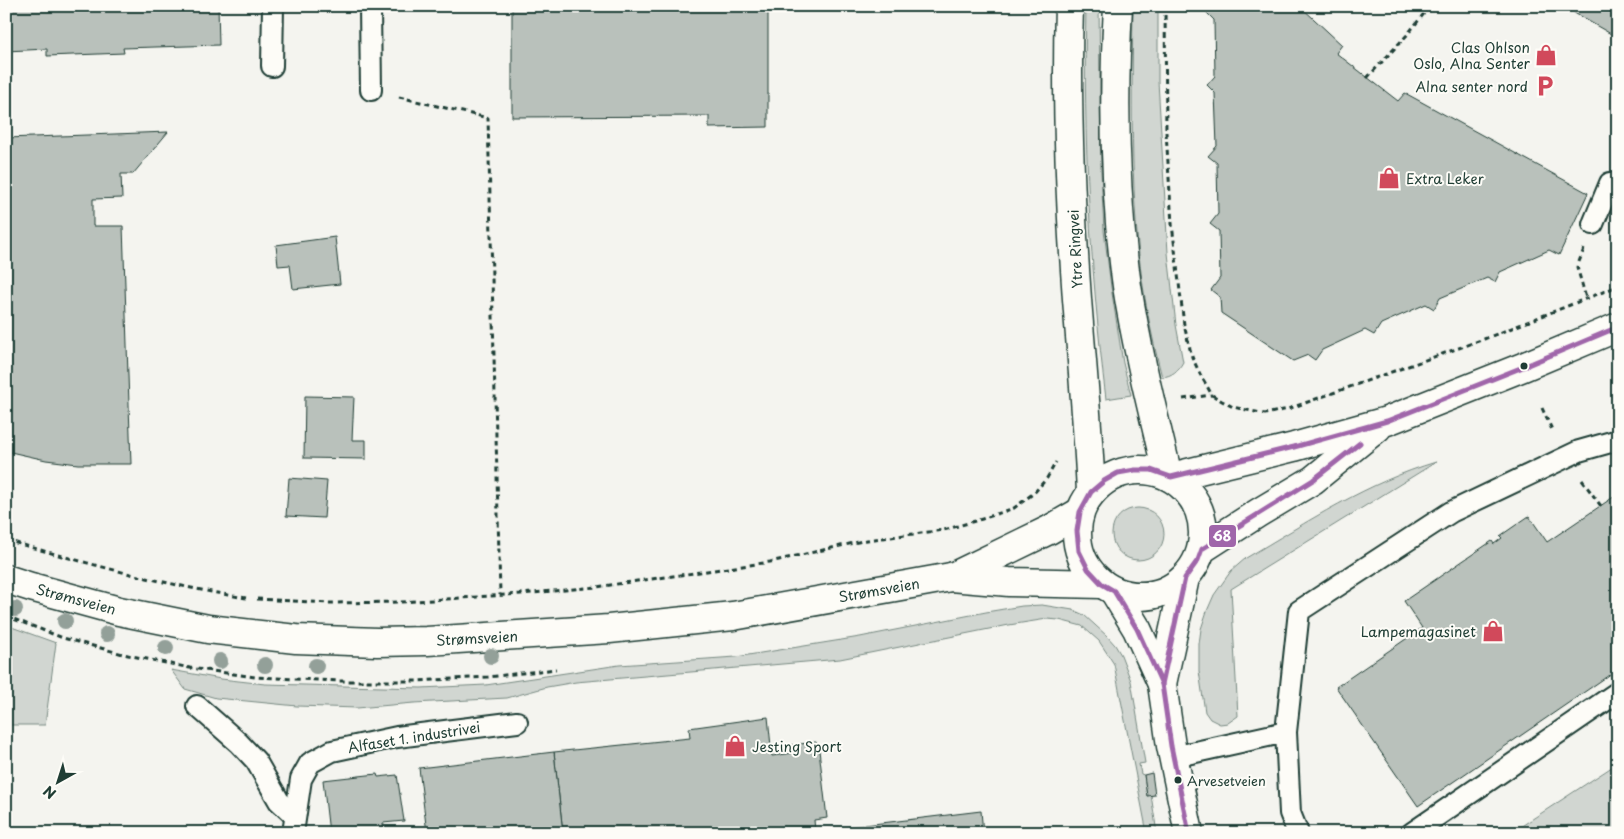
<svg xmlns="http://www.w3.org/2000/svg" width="1624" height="839" viewBox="0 0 1624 839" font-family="'Playpen Sans',sans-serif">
<rect width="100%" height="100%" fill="#f4f4ef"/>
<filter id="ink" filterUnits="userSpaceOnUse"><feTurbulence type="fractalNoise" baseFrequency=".02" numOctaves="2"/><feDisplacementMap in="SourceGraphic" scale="10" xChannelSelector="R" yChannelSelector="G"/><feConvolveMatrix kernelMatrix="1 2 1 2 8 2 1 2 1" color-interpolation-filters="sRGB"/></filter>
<g filter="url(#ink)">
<g fill="#d1d6d1" stroke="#788a82">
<path d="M 1086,6 L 1099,6 L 1101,172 L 1104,231 L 1111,287 L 1123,363 L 1131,395 L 1106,399 C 1090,269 1083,138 1086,6 Z"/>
<path d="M 1133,6 L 1158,6 L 1158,81 L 1168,253 L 1176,325 L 1183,362 C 1178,371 1172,376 1162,377 C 1153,342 1146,308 1141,272 C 1130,184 1132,95 1133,6 Z"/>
<path d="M 1436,462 L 1231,589 L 1238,716 L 1228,723 L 1220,724 L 1210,719 L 1205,712 L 1199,671 L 1199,644 L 1201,629 L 1207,611 L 1214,595 L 1231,571 L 1246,558 C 1307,522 1368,482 1436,462 Z"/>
<circle cx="1138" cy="534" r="26"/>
<polygon points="1042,605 1073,610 1084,615 1107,636 1115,645 1121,655 1131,681 1145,763 1139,764 1141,774 1144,775 1147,796 1151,795 1157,833 1147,833 1114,664 1099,641 1082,626 1059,620 1047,619 1009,625 840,659 576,682 547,687 507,698 414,703 357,708 297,706 216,698 185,689 171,670 221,679 265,684 421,688 486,685 619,665 736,657 860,637 986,612 1022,606"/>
<polygon points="6,625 56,643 45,725 6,725"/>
<polygon points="1618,763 1618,833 1511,833"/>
</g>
<g fill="#b9c1bb" stroke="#1f3d34">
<polygon points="6,6 218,6 219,45 123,48 124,53 47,56 47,49 6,51"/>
<polygon points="512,6 768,6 768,127 709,128 709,116 512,117"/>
<polygon points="1211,6 1300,6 1342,45 1336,53 1398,101 1405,93 1588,193 1559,255 1549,250 1500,272 1495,282 1487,278 1440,298 1434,309 1426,304 1381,324 1374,335 1365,330 1322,350 1315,360 1308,355 1293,361 1221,313 1220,297 1211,290 1220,278 1219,231 1210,224 1218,214 1217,163 1208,156 1217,146 1215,93 1207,85 1215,76 1214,20 1206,12"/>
<polygon points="1565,6 1618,6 1618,38 1576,14"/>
<polygon points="168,132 133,174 121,174 122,198 93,199 93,226 123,226 131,464 78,464 46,460 6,451 6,138"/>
<polygon points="335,237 340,284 293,289 290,265 278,266 276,245"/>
<polygon points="305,396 354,397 352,440 366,440 366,459 304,458"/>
<polygon points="289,478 327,481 324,518 286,516"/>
<polygon points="1618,494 1618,669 1418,806 1336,687 1422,628 1404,601 1492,541 1494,544 1502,538 1500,536 1529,516 1547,542"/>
<polygon points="768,717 772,756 793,753 792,745 816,742 817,750 819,750 827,818 814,820 815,831 981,811 983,833 563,833 554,752 690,738 689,728"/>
<polygon points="554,752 563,833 427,833 419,768"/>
<polygon points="1152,773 1155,795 1147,796 1144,775"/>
<polygon points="377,774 378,777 397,775 404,821 383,823 384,833 329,833 323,780"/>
</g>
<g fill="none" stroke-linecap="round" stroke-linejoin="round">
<g stroke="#1f3d34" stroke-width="24">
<g id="lane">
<polyline points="370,6 371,90"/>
<polyline points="272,66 273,6"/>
<polyline points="1593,224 1610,183"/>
<polyline points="197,706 239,743 256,761 279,801 295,816"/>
<polyline points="1173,757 1286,732"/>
<polyline points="293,833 301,779 310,763 332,751 397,737 517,722"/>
<polyline points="1298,833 1290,813 1286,732 1299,611 1451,512 1579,451 1618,440"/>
<polyline points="1412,833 1618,692"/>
</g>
</g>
<g stroke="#1f3d34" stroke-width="31">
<g id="street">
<polyline points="1114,591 1137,629 1162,684 1171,746 1189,833"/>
<polyline points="1162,684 1185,578"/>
</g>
</g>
<g stroke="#1f3d34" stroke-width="31">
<g id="secondary">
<path d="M 1069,6 C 1066,103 1070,202 1077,299 C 1082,363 1088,428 1091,492"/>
<path d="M 1118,6 C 1113,99 1114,194 1127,286 C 1137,350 1153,413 1168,476"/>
<circle cx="1140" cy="533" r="63"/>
<polyline points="1171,477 1294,447 1387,421 1523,367 1618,327"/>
<polyline points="1202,549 1258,513 1313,480 1377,428"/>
<polyline points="952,577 1049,530 1080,512"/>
<polyline points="6,579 31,587 119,611 208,629 296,639 377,642 427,641 609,629 733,616 951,577 1009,582 1102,584"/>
</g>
</g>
<g stroke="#1f3d34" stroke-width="3" stroke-dasharray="5 4" stroke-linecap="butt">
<polyline points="1165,6 1166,132 1172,224 1184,325 1192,357 1200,374 1212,395 1222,401 1233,407 1265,414 1288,409 1484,339 1618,286"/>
<polyline points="1367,78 1407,35 1430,6"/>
<polyline points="399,97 488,118 500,595"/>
<polyline points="1584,249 1577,267 1586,298"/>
<polyline points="1183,399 1212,395"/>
<polyline points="1542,408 1553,432"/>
<polyline points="1582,480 1601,506"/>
<path d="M 6,540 C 85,563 165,585 246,598"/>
<polyline points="257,599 329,603 401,602 521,594 596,587 770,562 867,540 944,530 982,519 1014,508 1034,493 1047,478 1056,462"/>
<polyline points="6,616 63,638 123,654 190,668 255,677 339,681 418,681 488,677 556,669"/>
</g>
<use href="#lane" stroke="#fdfcf7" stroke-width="20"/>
<use href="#street" stroke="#fdfcf7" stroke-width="28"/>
<use href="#secondary" stroke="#fdfcf7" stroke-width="28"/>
<g stroke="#fdfcf7" stroke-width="9">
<g id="bus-1">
<polyline points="1162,684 1185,578 1198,560 1202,549 1313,480 1360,443"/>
<polyline points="1189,833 1171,746 1162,684 1137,629 1114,591 1102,584 1088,569 1079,551 1077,531 1080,512 1091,492 1104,481 1118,473 1135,470 1151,470 1171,477 1294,447 1387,421 1523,367 1618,327"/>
</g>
</g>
<use href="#bus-1" stroke="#a066aa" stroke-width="5"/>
</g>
<g fill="#93a099">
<circle cx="15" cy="609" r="8"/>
<circle cx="65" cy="621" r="8"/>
<circle cx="107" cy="634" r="8"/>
<circle cx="166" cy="648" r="8"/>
<circle cx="491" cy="656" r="8"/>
<circle cx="220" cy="661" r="8"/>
<circle cx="265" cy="665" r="8"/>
<circle cx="316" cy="666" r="8"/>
</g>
</g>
<defs>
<g id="shop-bare" transform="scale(1.725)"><path d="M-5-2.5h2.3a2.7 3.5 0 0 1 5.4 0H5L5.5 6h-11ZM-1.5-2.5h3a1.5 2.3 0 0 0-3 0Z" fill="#d1495b" stroke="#fdfcf7" stroke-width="2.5" paint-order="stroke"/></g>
<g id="parking-bare" transform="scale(1.725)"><path d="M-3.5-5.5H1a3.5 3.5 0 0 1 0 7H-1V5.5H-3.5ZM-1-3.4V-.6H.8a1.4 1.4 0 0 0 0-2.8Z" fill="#d1495b" stroke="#fdfcf7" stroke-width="2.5" paint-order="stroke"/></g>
</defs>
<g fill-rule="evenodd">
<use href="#shop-bare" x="1546" y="55"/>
<use href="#parking-bare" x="1545" y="86"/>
<use href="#shop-bare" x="1389" y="178"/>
<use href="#shop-bare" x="1493" y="631"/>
<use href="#shop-bare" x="735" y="746"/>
</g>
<g fill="#1f3d34" stroke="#fdfcf7" stroke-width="2">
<circle cx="1524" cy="366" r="4.5"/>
<circle cx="1178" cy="780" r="4.5"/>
</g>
<g text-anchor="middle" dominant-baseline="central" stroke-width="4" stroke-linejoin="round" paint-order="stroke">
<g font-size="13" fill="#1f3d34" stroke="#fdfcf7" text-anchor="start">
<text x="1187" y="780">Arvesetveien</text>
</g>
<g font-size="14" fill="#1f3d34" stroke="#fdfcf7" text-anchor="end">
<text x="1530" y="47">Clas Ohlson<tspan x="1530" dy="16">Oslo, Alna Senter</tspan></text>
<text x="1528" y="86">Alna senter nord</text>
<text x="1406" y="178" text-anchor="start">Extra Leker</text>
<text x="1476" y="631">Lampemagasinet</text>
<text x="752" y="746" text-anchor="start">Jesting Sport</text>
</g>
<g font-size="14" fill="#1f3d34" stroke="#fdfcf7">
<text transform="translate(1075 249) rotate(-93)">Ytre Ringvei</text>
<text transform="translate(879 590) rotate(-10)">Strømsveien</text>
<text transform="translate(76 599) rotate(15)">Strømsveien</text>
<text transform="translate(477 638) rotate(-3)">Strømsveien</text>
<text transform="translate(414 737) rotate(-9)">Alfaset 1. industrivei</text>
</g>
</g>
<rect stroke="#fdfcf7" stroke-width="2" x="1208" y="524" width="29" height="24" rx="5" fill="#a066aa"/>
<g font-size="14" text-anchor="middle" font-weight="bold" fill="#fff">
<text x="1222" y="541">68</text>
</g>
<rect width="1624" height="839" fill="none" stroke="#fdfcf7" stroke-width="25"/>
<rect x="12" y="12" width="1599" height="814" fill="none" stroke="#1f3d34" stroke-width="2" filter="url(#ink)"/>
<g transform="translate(58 782) rotate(219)" stroke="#fdfcf7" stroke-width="4" paint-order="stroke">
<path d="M0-4L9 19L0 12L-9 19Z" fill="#1f3d34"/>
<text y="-8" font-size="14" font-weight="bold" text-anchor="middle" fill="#1f3d34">N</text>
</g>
</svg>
